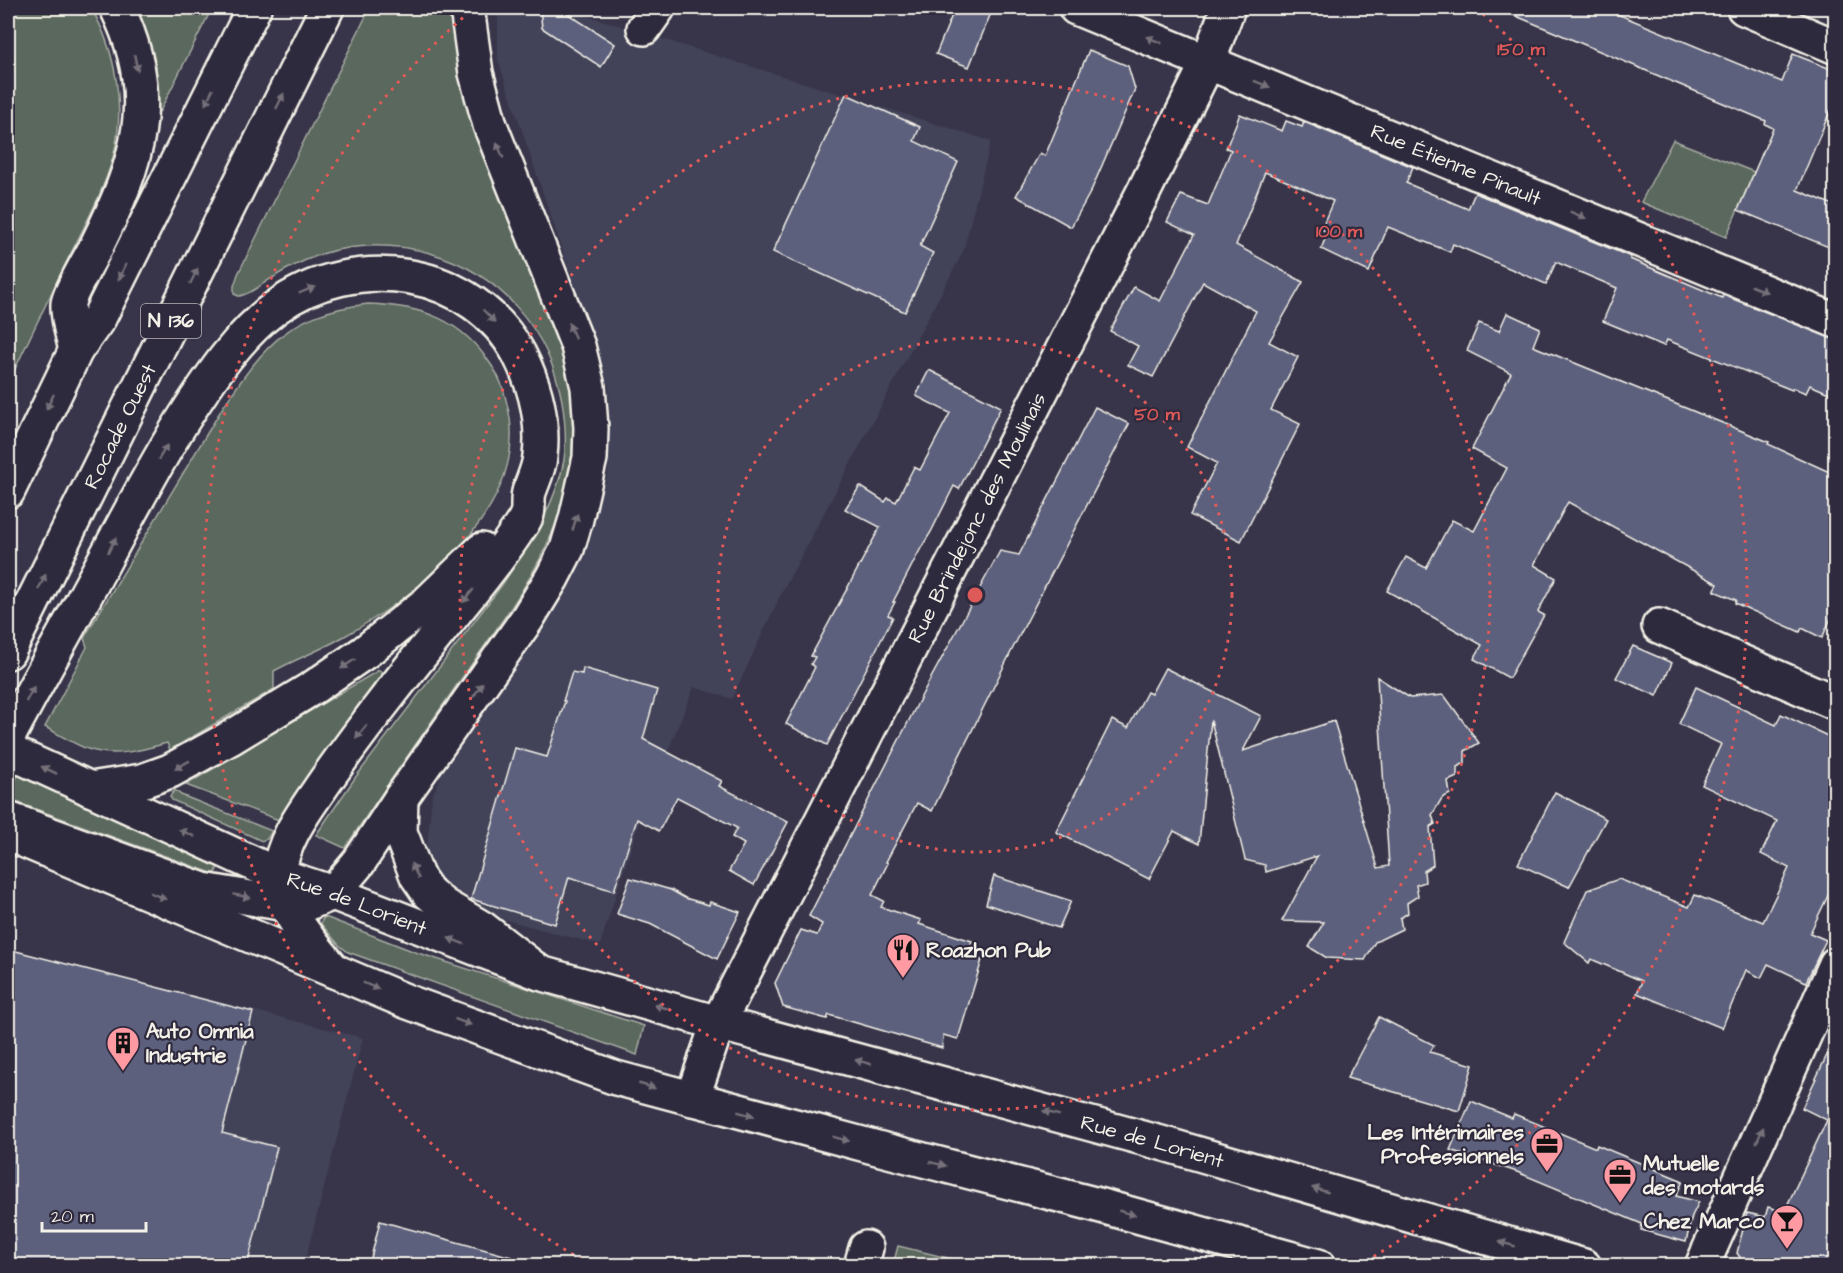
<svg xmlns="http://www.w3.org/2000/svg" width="1843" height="1273" viewBox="0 0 1843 1273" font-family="'Architects Daughter',sans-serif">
<rect width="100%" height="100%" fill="#38354a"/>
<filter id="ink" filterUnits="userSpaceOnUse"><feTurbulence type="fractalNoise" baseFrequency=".0167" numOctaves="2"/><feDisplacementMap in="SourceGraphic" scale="12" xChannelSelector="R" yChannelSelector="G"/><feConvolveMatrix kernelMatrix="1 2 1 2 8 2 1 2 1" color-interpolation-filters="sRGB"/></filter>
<g filter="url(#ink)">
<g fill="#424259">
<polygon points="498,8 563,8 991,141 963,252 780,596 732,699 694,687 641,817 600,945 487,915 446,887 426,857 432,796 446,765 575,566 608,474 609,388 498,60"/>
<polygon points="8,949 363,1038 304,1265 8,1266"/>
</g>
<g fill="#5a675d" stroke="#a7aca2" stroke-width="1.5">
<path d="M 8,8 L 91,8 C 116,50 126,109 113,157 C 103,193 84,227 67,261 C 47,302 27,343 8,384 Z"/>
<polygon points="133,8 212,8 160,111 152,100"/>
<path d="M 370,8 L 454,8 L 565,361 C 595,501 535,575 459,682 C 421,737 382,792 345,848 L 316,835 L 355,778 L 502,585 C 527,547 556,506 564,460 C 567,440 565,420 562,401 C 549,330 500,273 430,253 C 390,242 344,243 306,260 C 295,265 284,270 274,277 C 264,282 254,292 243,295 C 238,297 239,296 234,294 L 234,286 L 238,274 Z"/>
<polygon points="1673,140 1754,172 1726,237 1641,202"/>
<path d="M 368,304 C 423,306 461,319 492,366 C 500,377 504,390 507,404 C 534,504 421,594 343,637 C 321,650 296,659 274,671 L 274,689 L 170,750 L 167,743 C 142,750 115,758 88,749 C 73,744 59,734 45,727 L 87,647 L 84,638 L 223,407 C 265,345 289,313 368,304 Z"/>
<polygon points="379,670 382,674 334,738 279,820 186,785"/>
<polygon points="19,774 215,862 218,866 216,873 212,873 8,799 8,794"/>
<polygon points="175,790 181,795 272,831 267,839 262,841 172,800 170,796"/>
<polygon points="325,917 415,952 644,1026 637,1055 348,952 339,945 321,924 322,920"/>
<polygon points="898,1246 977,1265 893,1265"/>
</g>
<g fill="#5b617d" stroke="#f4f1e8" stroke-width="1.5">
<polygon points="540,8 559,8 615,44 601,67 542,28"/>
<polygon points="955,8 993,8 969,67 936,54"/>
<polygon points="1497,8 1603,8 1782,82 1793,54 1836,71 1836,97 1797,190 1836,206 1836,250 1738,210 1773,128 1765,124 1766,121"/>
<polygon points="1089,50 1128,66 1135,89 1091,191 1071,227 1016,196 1040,153 1045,156"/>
<polygon points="846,94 920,127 914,141 958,162 920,246 933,253 905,312 773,252"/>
<polygon points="1240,114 1282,131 1286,121 1302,127 1304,122 1413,167 1406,183 1468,209 1475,193 1631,257 1630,259 1722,298 1723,295 1836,340 1836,396 1810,385 1806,393 1793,388 1792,390 1667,340 1664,346 1603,321 1617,288 1556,262 1546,284 1453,244 1450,252 1388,227 1369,272 1321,249 1328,232 1321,229 1333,201 1265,172 1236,245 1303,282 1269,342 1298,357 1271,410 1300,424 1241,541 1190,515 1217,463 1187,447 1256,311 1203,282 1153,377 1128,365 1138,346 1110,331 1134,287 1160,301 1194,235 1167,222 1181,195 1208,205 1231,150 1226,148"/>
<polygon points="1507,313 1540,328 1533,346 1769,442 1768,444 1836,475 1836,607 1822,638 1802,628 1800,632 1735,603 1736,600 1714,591 1718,584 1568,502 1534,565 1556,578 1538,612 1544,615 1509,678 1474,659 1482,645 1387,591 1406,557 1426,568 1452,520 1474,531 1507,468 1472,449 1511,373 1467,351 1479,323 1499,331"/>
<polygon points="929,370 1001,407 959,489 954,486 931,532 921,548 893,602 895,602 888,615 893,617 827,745 786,724 815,667 811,664 815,657 811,656 880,527 845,509 860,486 885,502 888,498 896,502 914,467 920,470 950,413 916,396"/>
<polygon points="1095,407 1129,424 1014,646 932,811 917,803 886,862 888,863 872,895 884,901 881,907 921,920 919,924 972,941 967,956 982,960 958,1039 943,1035 942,1048 829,1015 827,1019 783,1007 775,983 801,930 817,935 822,924 809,916 925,689 1000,551 1019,555"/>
<polygon points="1633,646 1672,663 1657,696 1616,678"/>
<polygon points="583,668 657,690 643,739 722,781 719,786 788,822 754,885 729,871 744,844 732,837 737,828 677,797 659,831 637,819 614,891 569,877 555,924 471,899 515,748 547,757 565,701 563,701 572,672 582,674"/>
<polygon points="1165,668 1261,716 1243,751 1334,721 1378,868 1389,866 1377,677 1410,698 1444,695 1479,743 1465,751 1465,763 1457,767 1457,777 1448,781 1450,794 1442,798 1432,815 1435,824 1430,827 1433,865 1424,871 1425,882 1416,885 1418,896 1407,903 1408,913 1400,918 1402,929 1375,942 1365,960 1327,958 1309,947 1324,922 1282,921 1317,856 1266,872 1265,865 1245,860 1211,720 1199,844 1174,831 1149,879 1056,832 1112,720 1128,728 1147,692 1151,694"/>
<polygon points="1696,687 1776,725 1781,714 1836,740 1836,879 1810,933 1826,940 1806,982 1768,964 1761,978 1746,970 1722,1028 1637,993 1642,981 1591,959 1589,963 1564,942 1587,890 1619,879 1689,907 1695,895 1763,922 1789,868 1761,854 1777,821 1702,785 1721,744 1679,724"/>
<polygon points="1555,792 1606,819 1569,887 1518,864"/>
<polygon points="994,876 1071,901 1059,928 986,904"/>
<polygon points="630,878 671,890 685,898 709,905 710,902 740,912 717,959 650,924 617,914"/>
<polygon points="8,949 253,1012 222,1133 277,1147 247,1266 8,1266"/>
<polygon points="1379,1017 1434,1045 1430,1052 1473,1065 1459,1111 1347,1078"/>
<polygon points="1836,1036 1836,1244 1826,1266 1746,1266 1737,1253 1747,1213 1765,1217 1768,1207 1784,1212 1827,1120 1802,1108"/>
<polygon points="1471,1101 1512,1118 1514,1114 1596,1148 1597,1145 1683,1181 1676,1196 1699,1202 1692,1216 1686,1242 1641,1230 1642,1224 1517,1172 1450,1150"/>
<polygon points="380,1221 512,1257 511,1266 369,1266"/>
</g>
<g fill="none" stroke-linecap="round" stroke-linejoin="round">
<g stroke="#f4f1e8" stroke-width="38">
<g id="street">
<path id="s1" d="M 1076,8 L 1836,321"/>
<polyline points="1744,8 1836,47"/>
<polyline points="644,28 658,8"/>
<polyline points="1659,626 1836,703"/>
<path id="s2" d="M 692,1099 L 718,1023 L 1145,189 L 1208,62 L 1228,8"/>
<polyline points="861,1266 866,1248"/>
<polyline points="1702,1266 1836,964"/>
</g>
</g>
<g stroke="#f4f1e8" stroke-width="38">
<g id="primary">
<path id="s3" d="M 8,751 L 278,875 L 333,893 L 540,973 L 718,1023 L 1161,1143 L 1584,1266"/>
<polyline points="23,840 408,1002 616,1078 881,1149 1094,1204 1318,1266"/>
</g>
</g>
<g stroke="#f4f1e8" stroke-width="38">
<g id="highway">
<path d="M 76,350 C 73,336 67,318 68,304 C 69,294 90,258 96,247 C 138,163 161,97 117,8"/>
<polyline points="8,491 76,350 99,318 254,8"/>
<path id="s4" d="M 8,652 L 327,8"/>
<path d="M 8,737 C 40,676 74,618 106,557 C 133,507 157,460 188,412 C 212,375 239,335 275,308 C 314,279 364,269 411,277 C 456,285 497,313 519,354 C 535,385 544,420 540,456 C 539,469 533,480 529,492 C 527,499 529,508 527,514 C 525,521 519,528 515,534 C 498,559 480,582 460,606 C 414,663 368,720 326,780 C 307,808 282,839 279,874 C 276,905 316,948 334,971"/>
<polyline points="90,789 142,781 170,771 232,737 314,687 365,652 427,603 482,550"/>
<polyline points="401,798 400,832 417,876 428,892 443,905 482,928 540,973"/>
<polyline points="8,819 203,890 286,904 311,902 333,893 359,862 401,798 527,619 552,578 567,549 576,519 590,458 591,428 588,387 578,346 490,125 476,73 467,8"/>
</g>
</g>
<use href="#street" stroke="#2f2a3d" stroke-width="33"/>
<use href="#primary" stroke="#2f2a3d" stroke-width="33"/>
<use href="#highway" stroke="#2f2a3d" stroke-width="33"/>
</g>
<defs><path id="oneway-solid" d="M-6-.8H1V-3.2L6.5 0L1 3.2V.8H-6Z" transform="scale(1.5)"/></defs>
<g fill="#747079">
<use href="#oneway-solid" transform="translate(1154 40) rotate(-158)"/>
<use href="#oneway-solid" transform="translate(136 63) rotate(79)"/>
<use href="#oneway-solid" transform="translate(1262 84) rotate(22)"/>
<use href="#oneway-solid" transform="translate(209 97) rotate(116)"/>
<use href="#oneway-solid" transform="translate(280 101) rotate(-64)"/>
<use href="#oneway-solid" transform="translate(500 150) rotate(-112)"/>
<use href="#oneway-solid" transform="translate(1578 215) rotate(22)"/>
<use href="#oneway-solid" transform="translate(122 272) rotate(116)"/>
<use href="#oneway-solid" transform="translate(194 276) rotate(-64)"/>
<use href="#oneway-solid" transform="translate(1759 289) rotate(22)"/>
<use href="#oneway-solid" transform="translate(307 290) rotate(-23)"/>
<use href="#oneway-solid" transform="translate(489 316) rotate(46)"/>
<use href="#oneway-solid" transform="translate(572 331) rotate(-112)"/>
<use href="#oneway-solid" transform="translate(50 402) rotate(116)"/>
<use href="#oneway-solid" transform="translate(163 452) rotate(-59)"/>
<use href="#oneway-solid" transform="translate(575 522) rotate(-73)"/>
<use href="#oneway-solid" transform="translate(112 545) rotate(-63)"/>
<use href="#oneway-solid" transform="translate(42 582) rotate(-64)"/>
<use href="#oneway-solid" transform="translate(468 596) rotate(129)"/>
<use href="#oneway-solid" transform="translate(348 664) rotate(146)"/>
<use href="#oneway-solid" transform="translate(478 690) rotate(-55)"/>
<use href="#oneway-solid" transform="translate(30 694) rotate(-62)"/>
<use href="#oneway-solid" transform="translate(361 732) rotate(128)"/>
<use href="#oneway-solid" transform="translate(182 765) rotate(151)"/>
<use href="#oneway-solid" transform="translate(49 770) rotate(-155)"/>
<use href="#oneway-solid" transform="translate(187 833) rotate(-155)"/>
<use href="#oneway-solid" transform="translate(415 871) rotate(-116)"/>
<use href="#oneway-solid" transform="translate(158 896) rotate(23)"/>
<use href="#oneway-solid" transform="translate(242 896) rotate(10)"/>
<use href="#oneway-solid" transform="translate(456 941) rotate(-159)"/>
<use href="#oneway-solid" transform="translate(371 986) rotate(23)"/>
<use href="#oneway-solid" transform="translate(662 1007) rotate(-164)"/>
<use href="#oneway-solid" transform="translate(463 1022) rotate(20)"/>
<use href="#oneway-solid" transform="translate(863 1062) rotate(-165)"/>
<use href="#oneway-solid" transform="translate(647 1086) rotate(16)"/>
<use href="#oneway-solid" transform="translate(1051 1113) rotate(-165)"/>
<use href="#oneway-solid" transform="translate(746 1114) rotate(15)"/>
<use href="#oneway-solid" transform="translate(1760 1135) rotate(-66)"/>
<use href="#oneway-solid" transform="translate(841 1139) rotate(15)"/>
<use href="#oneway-solid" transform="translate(938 1164) rotate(14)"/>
<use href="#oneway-solid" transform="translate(1320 1190) rotate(-164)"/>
<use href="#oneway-solid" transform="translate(1127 1213) rotate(16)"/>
<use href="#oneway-solid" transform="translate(1507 1244) rotate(-164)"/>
</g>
</g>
<g fill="none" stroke="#de5a58" stroke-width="3" stroke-dasharray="3 6">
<circle cx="975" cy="595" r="257"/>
<circle cx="975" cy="595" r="515"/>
<path d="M589 1264A772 772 0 0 1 474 8M1476 8A772 772 0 0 1 1361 1264"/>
</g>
<defs>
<g id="restaurant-pin" transform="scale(1.725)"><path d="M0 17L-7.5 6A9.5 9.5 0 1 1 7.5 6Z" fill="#ff9aa2" stroke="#2f2a3d"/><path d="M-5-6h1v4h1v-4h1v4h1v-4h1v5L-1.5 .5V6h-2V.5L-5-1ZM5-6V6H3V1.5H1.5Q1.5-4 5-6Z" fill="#111"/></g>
<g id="building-pin" transform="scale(1.725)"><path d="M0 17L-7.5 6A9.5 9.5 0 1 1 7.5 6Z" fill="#ff9aa2" stroke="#2f2a3d"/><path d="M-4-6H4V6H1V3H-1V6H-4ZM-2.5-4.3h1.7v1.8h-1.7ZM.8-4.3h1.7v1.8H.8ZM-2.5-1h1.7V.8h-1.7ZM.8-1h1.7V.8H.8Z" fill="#111"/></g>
<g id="office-pin" transform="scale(1.725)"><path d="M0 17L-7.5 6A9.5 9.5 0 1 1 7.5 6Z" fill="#ff9aa2" stroke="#2f2a3d"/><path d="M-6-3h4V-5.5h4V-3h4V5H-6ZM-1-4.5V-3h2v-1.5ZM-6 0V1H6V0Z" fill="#111"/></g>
<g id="bar-pin" transform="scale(1.725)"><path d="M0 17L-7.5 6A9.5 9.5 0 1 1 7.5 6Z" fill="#ff9aa2" stroke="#2f2a3d"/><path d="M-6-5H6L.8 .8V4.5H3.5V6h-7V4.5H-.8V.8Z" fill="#111"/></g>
</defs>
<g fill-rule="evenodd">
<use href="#restaurant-pin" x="903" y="950"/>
<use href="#building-pin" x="123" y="1043"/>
<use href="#office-pin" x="1547" y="1144"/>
<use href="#office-pin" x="1620" y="1175"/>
<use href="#bar-pin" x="1787" y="1221"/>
</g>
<g text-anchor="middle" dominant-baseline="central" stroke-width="4.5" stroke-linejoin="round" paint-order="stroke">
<rect fill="#2f2a3d" stroke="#b9b5b5" stroke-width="1.5" x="141" y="304" width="60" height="34" rx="4.5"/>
<g font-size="20" font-weight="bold" fill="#f4f1e8">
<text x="171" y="321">N 136</text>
</g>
<g font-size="21" fill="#f4f1e8" stroke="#2f2a3d">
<text stroke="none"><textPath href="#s1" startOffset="411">Rue Étienne Pinault</textPath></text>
<text stroke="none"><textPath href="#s4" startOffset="252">Rocade Ouest</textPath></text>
<text stroke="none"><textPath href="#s2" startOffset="648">Rue Brindejonc des Moulinais</textPath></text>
<text stroke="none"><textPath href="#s3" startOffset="381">Rue de Lorient</textPath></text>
<text stroke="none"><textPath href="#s3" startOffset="1212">Rue de Lorient</textPath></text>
</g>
<g font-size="21" font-weight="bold" fill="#f4f1e8" stroke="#2f2a3d" text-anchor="start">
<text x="926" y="950">Roazhon Pub</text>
<text x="146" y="1031">Auto Omnia<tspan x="146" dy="24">Industrie</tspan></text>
<text x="1524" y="1132" text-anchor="end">Les Intérimaires<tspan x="1524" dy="24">Professionnels</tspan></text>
<text x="1643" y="1163">Mutuelle<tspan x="1643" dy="24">des motards</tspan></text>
<text x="1764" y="1221" text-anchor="end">Chez Marco</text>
</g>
</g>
<circle cx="975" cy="595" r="9" fill="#de5a58" stroke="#2f2a3d" stroke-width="3"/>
<g font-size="18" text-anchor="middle" font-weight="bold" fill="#de5a58" stroke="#2f2a3d" stroke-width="4.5" stroke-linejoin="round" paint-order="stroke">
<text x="1521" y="55">150 m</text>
<text x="1339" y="237">100 m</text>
<text x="1157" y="420">50 m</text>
</g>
<rect width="1843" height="1273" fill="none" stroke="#2f2a3d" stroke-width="30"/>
<rect x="15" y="15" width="1813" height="1243" fill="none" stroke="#f4f1e8" stroke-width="2" filter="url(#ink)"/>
<path d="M42 1222v9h104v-9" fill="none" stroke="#f4f1e8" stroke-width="3"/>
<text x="51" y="1222" font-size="18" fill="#f4f1e8" stroke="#2f2a3d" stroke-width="4.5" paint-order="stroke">20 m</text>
</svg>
